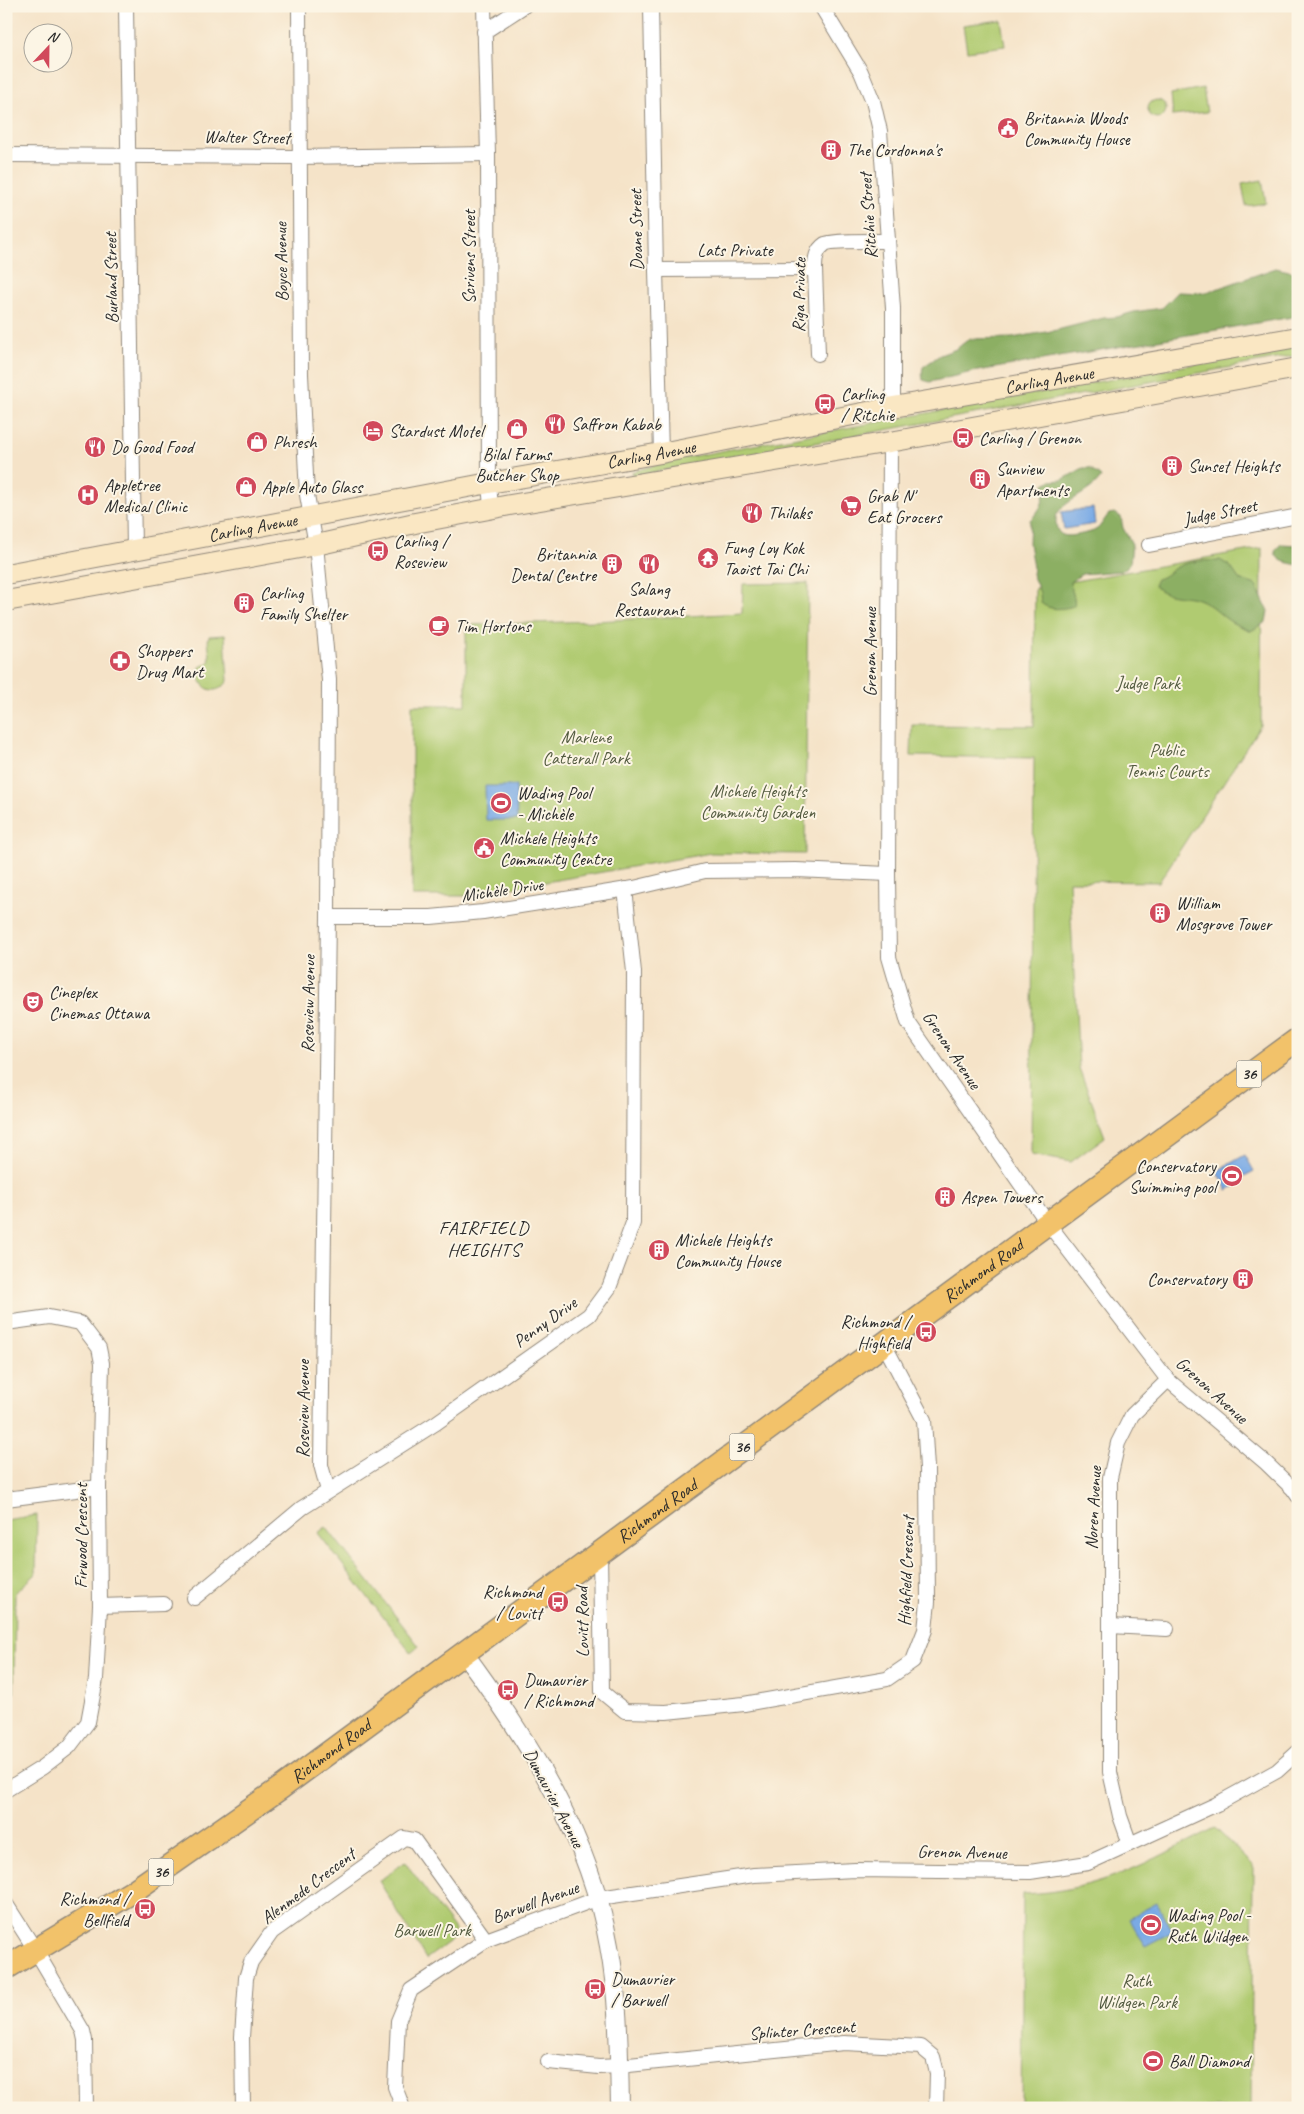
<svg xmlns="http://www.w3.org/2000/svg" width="1304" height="2114" viewBox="0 0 1304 2114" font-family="Caveat,sans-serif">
<rect width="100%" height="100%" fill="#fcf5e5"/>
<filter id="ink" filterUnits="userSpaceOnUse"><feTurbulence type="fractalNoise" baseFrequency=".02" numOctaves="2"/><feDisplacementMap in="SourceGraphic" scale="10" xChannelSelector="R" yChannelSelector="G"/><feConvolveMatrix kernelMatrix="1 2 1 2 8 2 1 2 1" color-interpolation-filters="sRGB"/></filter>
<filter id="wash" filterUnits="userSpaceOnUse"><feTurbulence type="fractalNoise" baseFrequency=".0096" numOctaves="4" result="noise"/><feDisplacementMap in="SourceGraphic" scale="20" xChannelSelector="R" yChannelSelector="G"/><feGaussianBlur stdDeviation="1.12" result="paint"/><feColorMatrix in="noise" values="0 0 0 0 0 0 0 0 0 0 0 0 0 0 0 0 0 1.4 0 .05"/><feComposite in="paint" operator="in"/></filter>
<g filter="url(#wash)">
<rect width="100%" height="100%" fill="#f5e3c8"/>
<g fill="#b0cb71" stroke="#6e7b4e">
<polygon points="1001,20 1005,46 967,51 963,25"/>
<polygon points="1203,88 1207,112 1173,116 1171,94"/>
<circle cx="1157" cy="109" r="9"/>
<polygon points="1262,180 1266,203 1246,206 1242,184"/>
<polygon points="1298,345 1298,355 633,476 632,472 672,460"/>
<polygon points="1262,548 1261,725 1159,882 1069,881 1079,1068 1105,1137 1071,1162 1031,1155 1034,758 911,756 912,725 1034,726 1035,588"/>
<polygon points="808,583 805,854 711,853 466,896 412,896 412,705 466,705 466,625 596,621 742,613 743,584"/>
<path d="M 225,635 L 228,681 C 215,699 196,688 200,667 L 209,662 C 212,653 206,644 209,636 Z"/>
<polygon points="37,1515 36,1574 15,1593 14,1693 6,1701 6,1520"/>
<polygon points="326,1527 419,1646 411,1653 318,1533"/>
<path d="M 1215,1828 L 1253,1865 L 1251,2108 L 1021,2108 L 1023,1894 C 1101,1891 1148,1862 1215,1828 Z"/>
<polygon points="405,1862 455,1930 453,1939 426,1959 379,1881"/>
</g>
<g fill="#8caf63" stroke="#5c6d47">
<polygon points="1276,268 1298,273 1298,316 972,372 930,382 923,380 922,373 923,367 940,355 956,349 969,339 1012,338 1057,330 1104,318 1117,317 1134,312 1162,308 1178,292 1205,293"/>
<path d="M 1083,468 L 1090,468 L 1101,477 C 1093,493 1058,502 1056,518 C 1055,539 1067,537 1082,534 C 1087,533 1093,532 1097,529 C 1101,526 1105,518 1109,514 L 1115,513 L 1121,517 L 1123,528 L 1132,544 L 1130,564 L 1122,571 L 1082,574 L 1070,582 C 1071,591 1076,597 1074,606 C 1063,609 1050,611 1041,603 L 1040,593 L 1032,574 L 1033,568 L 1029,543 L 1030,520 C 1042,509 1045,499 1044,484 L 1050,481 L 1062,480 Z"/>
<path d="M 1281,544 L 1298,545 L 1298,565 C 1289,563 1276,562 1275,551 Z"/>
<path d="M 1220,560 L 1230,566 L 1239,579 L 1256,585 L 1268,611 L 1266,622 L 1251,631 C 1245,628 1238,626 1233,623 C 1220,616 1212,604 1198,599 C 1184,594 1164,598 1154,585 L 1157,579 C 1166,577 1169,571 1177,567 C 1190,560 1206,561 1220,560 Z"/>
</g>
<g fill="#7aaae5" stroke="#526a88">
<polygon points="1093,508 1095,524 1064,529 1061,512"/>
<polygon points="485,786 516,786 517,820 486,820"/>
<polygon points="1245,1155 1254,1171 1235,1181 1237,1185 1228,1190 1217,1171"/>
<polygon points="1157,1903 1172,1932 1145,1946 1129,1918"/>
</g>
</g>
<g filter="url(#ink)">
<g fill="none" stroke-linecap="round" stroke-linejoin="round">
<g stroke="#90877a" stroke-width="16">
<g id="minor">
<polyline points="126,6 134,549"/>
<polyline points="299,6 301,374 307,495 316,545 329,680 328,917 321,1465 328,1491"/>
<polyline points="484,6 488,154 489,483 491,508"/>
<polyline points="651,6 656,270 661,453"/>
<polyline points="821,6 861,72 873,101 880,131 893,308 893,407"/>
<polyline points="484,32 524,6"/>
<polyline points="6,155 299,157 488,154"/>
<polyline points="656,270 815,269"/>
<path d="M 818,354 L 815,269 C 815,259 816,250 825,244 C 831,240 877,241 888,241"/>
<polyline points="890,442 888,874 889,957 908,1022 1047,1222 1168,1380 1266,1463 1293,1489 1298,1496"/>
<polyline points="1149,545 1298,516"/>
<polyline points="328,917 431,917 483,912 634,888 705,871 796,870 888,874"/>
<polyline points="6,1323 49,1317 80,1323 99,1348 102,1363 99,1487 100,1606 96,1679 88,1722 69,1747 43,1767 6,1790"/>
<polyline points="6,1499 99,1487"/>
<polyline points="600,1551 602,1692 625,1711 666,1712 744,1704 887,1679 913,1661 925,1630 928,1602 927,1468 924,1420 884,1344"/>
<polyline points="194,1598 302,1508 436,1423 589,1315 609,1288 633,1223 634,972 625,889"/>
<polyline points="100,1606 164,1604"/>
<polyline points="1110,1626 1167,1629"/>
<polyline points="1130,1844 1120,1816 1110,1772 1110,1478 1118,1443 1132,1415 1168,1380"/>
<polyline points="6,1904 36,1951 83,2031 85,2040 86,2108"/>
<polyline points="548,2062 599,2067 619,2066 844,2043 921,2047 933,2057 937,2073 936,2108"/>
<polyline points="243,2108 242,2037 246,1978 251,1962 272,1932 404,1838 414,1840 486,1940"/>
<polyline points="403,2108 395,2087 398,2021 411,1990 486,1940 599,1898 754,1875 855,1870 1030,1872 1088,1863 1217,1804 1277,1771 1298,1752"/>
</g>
</g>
<g stroke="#90877a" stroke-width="20">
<path id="tertiary" d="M 464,1653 C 529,1741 590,1837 609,1946 C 619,1999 619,2054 620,2108"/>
</g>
<g stroke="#90877a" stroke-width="22">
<g id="secondary">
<path id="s1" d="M 6,574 L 489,483 L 661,453 L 893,407 L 1298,337"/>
<polyline points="6,601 316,545 415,523 510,505 890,442 1298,368"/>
</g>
</g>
<g stroke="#90877a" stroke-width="25">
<g id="primary">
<path id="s2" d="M 6,1968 L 132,1892 L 282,1787 L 1298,1039"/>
</g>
</g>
<use href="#minor" stroke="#fff" stroke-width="14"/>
<use href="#tertiary" stroke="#fff" stroke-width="18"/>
<use href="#secondary" stroke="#fae7c3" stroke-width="20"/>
<use href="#primary" stroke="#f2c26a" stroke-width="22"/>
</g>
</g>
<defs>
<g id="civic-disc" transform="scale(1.125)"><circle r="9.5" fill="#d1495b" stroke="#fcf5e5"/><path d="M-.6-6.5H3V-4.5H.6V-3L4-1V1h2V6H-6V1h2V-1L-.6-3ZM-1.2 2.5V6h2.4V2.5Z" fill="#fff"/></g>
<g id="building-disc" transform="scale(1.125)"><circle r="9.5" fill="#d1495b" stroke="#fcf5e5"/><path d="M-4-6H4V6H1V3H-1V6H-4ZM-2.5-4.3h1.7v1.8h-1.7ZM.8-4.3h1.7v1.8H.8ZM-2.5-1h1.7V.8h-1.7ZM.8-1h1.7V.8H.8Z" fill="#fff"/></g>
<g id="bus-disc" transform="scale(1.125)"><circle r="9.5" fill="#d1495b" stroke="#fcf5e5"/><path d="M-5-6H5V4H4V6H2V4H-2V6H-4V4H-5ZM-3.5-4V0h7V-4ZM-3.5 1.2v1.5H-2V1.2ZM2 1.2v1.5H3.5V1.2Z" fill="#fff"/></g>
<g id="restaurant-disc" transform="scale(1.125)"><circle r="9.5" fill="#d1495b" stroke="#fcf5e5"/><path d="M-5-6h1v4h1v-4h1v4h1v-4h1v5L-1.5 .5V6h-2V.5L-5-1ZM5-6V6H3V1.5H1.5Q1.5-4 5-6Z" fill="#fff"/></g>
<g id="shop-disc" transform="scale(1.125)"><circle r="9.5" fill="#d1495b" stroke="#fcf5e5"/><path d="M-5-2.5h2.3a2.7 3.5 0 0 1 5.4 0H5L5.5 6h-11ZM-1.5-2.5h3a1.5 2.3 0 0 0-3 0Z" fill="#fff"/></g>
<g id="hotel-disc" transform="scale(1.125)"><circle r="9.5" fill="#d1495b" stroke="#fcf5e5"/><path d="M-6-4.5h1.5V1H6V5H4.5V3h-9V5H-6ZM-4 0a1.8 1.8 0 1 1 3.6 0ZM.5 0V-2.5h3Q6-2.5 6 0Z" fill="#fff"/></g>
<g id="hospital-disc" transform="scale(1.125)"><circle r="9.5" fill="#d1495b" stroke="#fcf5e5"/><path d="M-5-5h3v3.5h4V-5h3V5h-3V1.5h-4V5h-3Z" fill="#fff"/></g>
<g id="supermarket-disc" transform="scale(1.125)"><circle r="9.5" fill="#d1495b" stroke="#fcf5e5"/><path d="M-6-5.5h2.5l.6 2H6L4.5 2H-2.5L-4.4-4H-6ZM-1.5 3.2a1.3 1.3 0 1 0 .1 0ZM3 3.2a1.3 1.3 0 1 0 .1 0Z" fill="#fff"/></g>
<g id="temple-disc" transform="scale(1.125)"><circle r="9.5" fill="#d1495b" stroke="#fcf5e5"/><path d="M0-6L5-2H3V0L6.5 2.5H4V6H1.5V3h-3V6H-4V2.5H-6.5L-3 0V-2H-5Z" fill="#fff"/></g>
<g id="cafe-disc" transform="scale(1.125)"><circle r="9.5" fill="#d1495b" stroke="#fcf5e5"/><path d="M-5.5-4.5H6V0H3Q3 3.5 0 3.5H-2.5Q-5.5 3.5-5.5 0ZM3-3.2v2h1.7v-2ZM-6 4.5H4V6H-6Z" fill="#fff"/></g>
<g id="pharmacy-disc" transform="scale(1.125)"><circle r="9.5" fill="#d1495b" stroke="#fcf5e5"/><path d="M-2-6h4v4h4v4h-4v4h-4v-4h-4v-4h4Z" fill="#fff"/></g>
<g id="stadium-disc" transform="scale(1.125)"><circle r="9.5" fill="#d1495b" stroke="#fcf5e5"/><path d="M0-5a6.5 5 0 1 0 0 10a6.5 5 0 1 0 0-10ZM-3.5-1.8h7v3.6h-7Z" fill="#fff"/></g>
<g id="theatre-disc" transform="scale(1.125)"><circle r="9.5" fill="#d1495b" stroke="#fcf5e5"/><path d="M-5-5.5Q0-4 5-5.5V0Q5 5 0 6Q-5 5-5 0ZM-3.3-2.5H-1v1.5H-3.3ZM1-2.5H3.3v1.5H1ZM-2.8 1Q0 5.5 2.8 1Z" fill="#fff"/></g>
</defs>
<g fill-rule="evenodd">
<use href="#civic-disc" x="1008" y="128"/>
<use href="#building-disc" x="831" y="150"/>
<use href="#bus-disc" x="825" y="404"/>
<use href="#restaurant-disc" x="555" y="424"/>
<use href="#shop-disc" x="517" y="429"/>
<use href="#hotel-disc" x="373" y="431"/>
<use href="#bus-disc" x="963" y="438"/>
<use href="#shop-disc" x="257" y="442"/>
<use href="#restaurant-disc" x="95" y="447"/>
<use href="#building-disc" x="1172" y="466"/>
<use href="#building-disc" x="980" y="479"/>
<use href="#shop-disc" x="246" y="487"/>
<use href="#hospital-disc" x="88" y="495"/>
<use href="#supermarket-disc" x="851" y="506"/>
<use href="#restaurant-disc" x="752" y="513"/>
<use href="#bus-disc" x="378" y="551"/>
<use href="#temple-disc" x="708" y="558"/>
<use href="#building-disc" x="612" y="564"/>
<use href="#restaurant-disc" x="649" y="564"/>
<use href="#building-disc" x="244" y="603"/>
<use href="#cafe-disc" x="439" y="626"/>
<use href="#pharmacy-disc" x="120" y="661"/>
<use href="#stadium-disc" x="501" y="803"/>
<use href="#civic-disc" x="484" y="848"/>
<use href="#building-disc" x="1160" y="913"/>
<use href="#theatre-disc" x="33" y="1002"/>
<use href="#stadium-disc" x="1232" y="1176"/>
<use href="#building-disc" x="945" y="1197"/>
<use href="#building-disc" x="659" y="1250"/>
<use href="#building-disc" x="1243" y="1279"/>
<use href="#bus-disc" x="926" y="1332"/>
<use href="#bus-disc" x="558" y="1602"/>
<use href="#bus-disc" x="508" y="1690"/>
<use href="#bus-disc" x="145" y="1909"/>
<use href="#stadium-disc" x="1151" y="1925"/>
<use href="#bus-disc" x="595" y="1989"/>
<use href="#stadium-disc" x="1153" y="2061"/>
</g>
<g text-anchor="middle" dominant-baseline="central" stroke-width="4" stroke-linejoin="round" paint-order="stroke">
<g fill="#fcf5e5" stroke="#6a6863" stroke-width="1">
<rect x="1236.5" y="1060.5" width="25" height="27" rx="4"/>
<rect x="729.5" y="1433.5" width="25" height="27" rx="4"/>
<rect x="148.5" y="1858.5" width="25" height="27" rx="4"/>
</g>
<g font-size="16" font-weight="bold" fill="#2b2b2b">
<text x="1249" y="1074">36</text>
<text x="742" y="1447">36</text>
<text x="161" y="1872">36</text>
</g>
<g font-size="18" fill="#2b2b2b" stroke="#fcf5e5" text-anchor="start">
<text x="1024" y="118">Britannia Woods<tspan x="1024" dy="21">Community House</tspan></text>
<text x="847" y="150">The Cordonna's</text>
<text x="841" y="394">Carling<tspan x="841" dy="21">/ Ritchie</tspan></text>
<text x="571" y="424">Saffron Kabab</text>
<text x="389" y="431">Stardust Motel</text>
<text x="979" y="438">Carling / Grenon</text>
<text x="273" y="442">Phresh</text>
<text x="111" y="447">Do Good Food</text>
<text x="517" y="454" text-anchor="middle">Bilal Farms<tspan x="517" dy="21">Butcher Shop</tspan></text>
<text x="1188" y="466">Sunset Heights</text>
<text x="996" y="469">Sunview<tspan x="996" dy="21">Apartments</tspan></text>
<text x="104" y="485">Appletree<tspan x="104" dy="21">Medical Clinic</tspan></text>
<text x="262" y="487">Apple Auto Glass</text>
<text x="867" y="496">Grab N'<tspan x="867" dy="21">Eat Grocers</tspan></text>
<text x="768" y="513">Thilaks</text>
<text x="394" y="541">Carling /<tspan x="394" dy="21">Roseview</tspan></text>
<text x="724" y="548">Fung Loy Kok<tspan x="724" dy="21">Taoist Tai Chi</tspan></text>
<text x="596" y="554" text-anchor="end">Britannia<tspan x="596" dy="21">Dental Centre</tspan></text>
<text x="649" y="589" text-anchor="middle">Salang<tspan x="649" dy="21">Restaurant</tspan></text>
<text x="260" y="593">Carling<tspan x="260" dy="21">Family Shelter</tspan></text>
<text x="455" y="626">Tim Hortons</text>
<text x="136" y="651">Shoppers<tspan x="136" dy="21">Drug Mart</tspan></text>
<text x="517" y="793">Wading Pool<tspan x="517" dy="21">- Michèle</tspan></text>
<text x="500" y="838">Michele Heights<tspan x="500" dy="21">Community Centre</tspan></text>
<text x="1176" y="903">William<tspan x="1176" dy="21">Mosgrove Tower</tspan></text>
<text x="49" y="992">Cineplex<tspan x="49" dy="21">Cinemas Ottawa</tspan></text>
<text x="1216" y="1166" text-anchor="end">Conservatory<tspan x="1216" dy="21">Swimming pool</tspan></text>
<text x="961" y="1197">Aspen Towers</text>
<text x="675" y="1240">Michele Heights<tspan x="675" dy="21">Community House</tspan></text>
<text x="1227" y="1279" text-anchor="end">Conservatory</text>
<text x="910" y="1322" text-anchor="end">Richmond /<tspan x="910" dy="21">Highfield</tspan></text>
<text x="542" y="1592" text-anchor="end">Richmond<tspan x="542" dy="21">/ Lovitt</tspan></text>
<text x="524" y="1680">Dumaurier<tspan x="524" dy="21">/ Richmond</tspan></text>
<text x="129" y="1899" text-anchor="end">Richmond /<tspan x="129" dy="21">Bellfield</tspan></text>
<text x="1167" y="1915">Wading Pool -<tspan x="1167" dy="21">Ruth Wildgen</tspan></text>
<text x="611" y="1979">Dumaurier<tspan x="611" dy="21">/ Barwell</tspan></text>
<text x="1169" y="2061">Ball Diamond</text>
</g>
<g font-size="18" fill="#2b2b2b" stroke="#fcf5e5">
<text transform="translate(247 137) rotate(1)">Walter Street</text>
<text transform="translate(868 216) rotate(-94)">Ritchie Street</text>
<text transform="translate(636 230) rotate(-91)">Doane Street</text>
<text x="735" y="250">Lats Private</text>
<text transform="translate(469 257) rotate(-90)">Scrivens Street</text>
<text transform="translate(281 262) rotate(-91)">Boyce Avenue</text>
<text transform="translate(111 278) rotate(-91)">Burland Street</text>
<text transform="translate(799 295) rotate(-89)">Riga Private</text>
<text stroke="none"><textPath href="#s1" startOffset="1061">Carling Avenue</textPath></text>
<text stroke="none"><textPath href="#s1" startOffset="656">Carling Avenue</textPath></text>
<text transform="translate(1220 512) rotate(-11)">Judge Street</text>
<text stroke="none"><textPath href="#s1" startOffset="251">Carling Avenue</textPath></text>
<text transform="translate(870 652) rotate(-90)">Grenon Avenue</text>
<text transform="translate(502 890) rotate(-8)">Michèle Drive</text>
<text transform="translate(308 1004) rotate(-89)">Roseview Avenue</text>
<text transform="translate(952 1050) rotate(56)">Grenon Avenue</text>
<text stroke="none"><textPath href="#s2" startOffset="1201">Richmond Road</textPath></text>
<text transform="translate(545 1322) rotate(-36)">Penny Drive</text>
<text transform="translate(1212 1390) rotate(42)">Grenon Avenue</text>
<text transform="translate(303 1409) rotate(-90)">Roseview Avenue</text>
<text transform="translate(1093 1508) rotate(-87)">Noren Avenue</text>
<text stroke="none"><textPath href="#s2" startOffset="796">Richmond Road</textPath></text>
<text transform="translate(81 1536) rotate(-90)">Firwood Crescent</text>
<text transform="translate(906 1571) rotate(-88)">Highfield Crescent</text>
<text transform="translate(582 1622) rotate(-91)">Lovitt Road</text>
<text stroke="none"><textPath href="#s2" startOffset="391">Richmond Road</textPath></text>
<text transform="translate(554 1798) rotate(62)">Dumaurier Avenue</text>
<text transform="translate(962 1852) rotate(1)">Grenon Avenue</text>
<text transform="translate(308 1886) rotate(-37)">Alenmede Crescent</text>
<text transform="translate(535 1902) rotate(-20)">Barwell Avenue</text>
<text transform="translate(802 2030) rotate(-4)">Splinter Crescent</text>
</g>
<g font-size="18" fill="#535b40" stroke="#fcf5e5">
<text x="1148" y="683">Judge Park</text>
<text x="586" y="737">Marlene<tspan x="586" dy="21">Catterall Park</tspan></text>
<text x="1167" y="750">Public<tspan x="1167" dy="21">Tennis Courts</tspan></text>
<text x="758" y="791">Michele Heights<tspan x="758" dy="21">Community Garden</tspan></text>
<text x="432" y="1930">Barwell Park</text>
<text x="1137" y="1981">Ruth<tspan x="1137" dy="21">Wildgen Park</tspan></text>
</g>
<g font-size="19" letter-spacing="1" fill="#2b2b2b" stroke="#fcf5e5">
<text x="484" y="1228">FAIRFIELD<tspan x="484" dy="22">HEIGHTS</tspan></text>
</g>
</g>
<rect width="1304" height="2114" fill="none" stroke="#fcf5e5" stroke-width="25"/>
<g transform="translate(48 48) rotate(22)"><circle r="24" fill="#fcf5e5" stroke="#a8a49b"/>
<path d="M0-4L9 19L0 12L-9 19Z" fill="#d1495b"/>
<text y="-8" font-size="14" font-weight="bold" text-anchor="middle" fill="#2b2b2b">N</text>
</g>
</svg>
